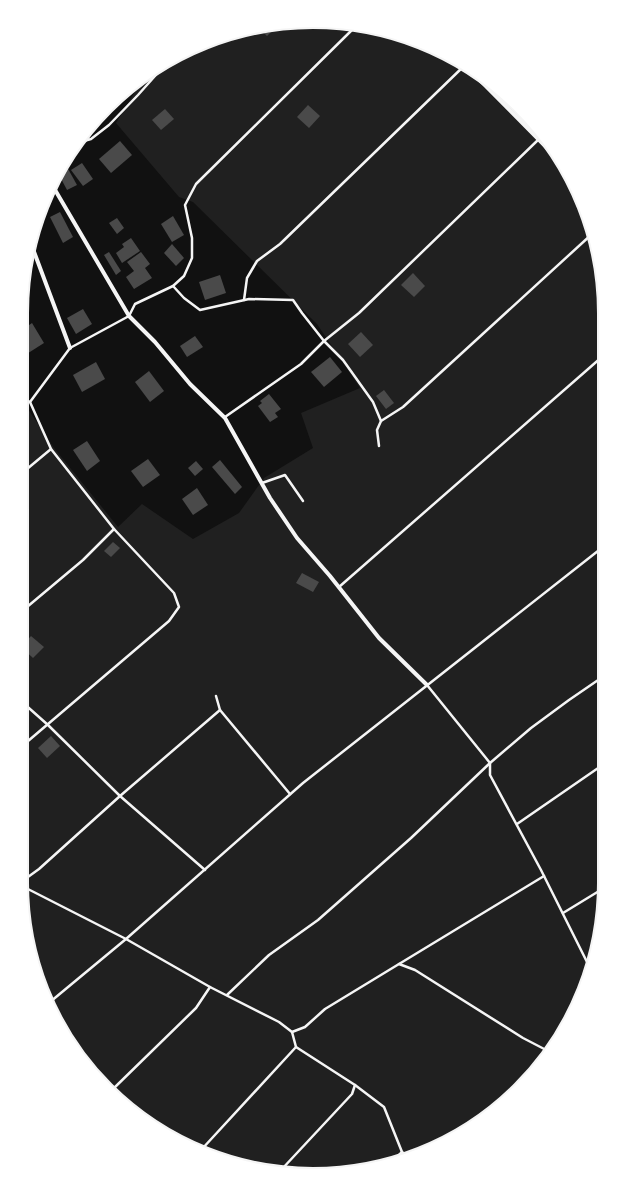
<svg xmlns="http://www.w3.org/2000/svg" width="626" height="1196" viewBox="0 0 626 1196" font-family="Inter,sans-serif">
<rect width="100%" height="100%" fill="#111"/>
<polygon fill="#202020" points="332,22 389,31 442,51 505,93 545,135 583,201 602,275 604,902 595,959 575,1012 545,1061 506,1102 425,1153 332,1174 238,1165 151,1126 81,1061 37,977 21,883 22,400 54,448 118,527 142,504 193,539 239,513 264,478 313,448 301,413 360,388 317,324 193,202 179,197 116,123 141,82 139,80 167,60 219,36 275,23"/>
<g fill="#4a4a4a">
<polygon points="275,23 280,23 267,36 258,27"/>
<polygon points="308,105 320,116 309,128 297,117"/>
<polygon points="165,109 174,119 161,130 152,120"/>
<polygon points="120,141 132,155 111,173 99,159"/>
<polygon points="82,163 93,179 83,186 71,170"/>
<polygon points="67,167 77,185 67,190 58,173 59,170"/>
<polygon points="60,212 73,237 63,243 50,217"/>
<polygon points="173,216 184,235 172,242 161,224"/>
<polygon points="117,218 124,228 117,234 109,223"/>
<polygon points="131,238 140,251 122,263 116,253 124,247 122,244"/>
<polygon points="172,244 184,258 176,266 164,253"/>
<polygon points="109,252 121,271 116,275 104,255"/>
<polygon points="141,252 150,264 145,268 152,278 134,289 126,277 134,271 127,262"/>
<polygon points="413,273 425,286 414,297 401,285"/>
<polygon points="220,275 226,293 205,300 199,282"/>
<polygon points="83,309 92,324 76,334 67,318"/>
<polygon points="32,323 44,343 22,357 22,330"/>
<polygon points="361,332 373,345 360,357 348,344"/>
<polygon points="195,336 203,347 187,357 180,346"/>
<polygon points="330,357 342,372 324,387 311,372"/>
<polygon points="96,362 105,379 82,392 73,375"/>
<polygon points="149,371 164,391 150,402 135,382"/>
<polygon points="384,390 394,403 386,409 376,396"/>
<polygon points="269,394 281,409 275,413 278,417 270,422 258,406 262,403 260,401"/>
<polygon points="87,441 100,461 87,471 73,450"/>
<polygon points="148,459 160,475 143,487 131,471"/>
<polygon points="220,460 242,487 235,494 212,467"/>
<polygon points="196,461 203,469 195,476 188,468"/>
<polygon points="197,488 208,505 193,515 182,499"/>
<polygon points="113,542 120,548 111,557 104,551"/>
<polygon points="302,573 319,582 313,592 296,583"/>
<polygon points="31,636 44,647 33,658 21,647"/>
<polygon points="21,659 28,666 21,673"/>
<polygon points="51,736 60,746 47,758 38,748"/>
</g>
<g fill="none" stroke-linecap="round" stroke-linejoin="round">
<g stroke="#f5f5f5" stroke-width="2.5">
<polyline points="77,143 91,139 109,125 138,95 171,58"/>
<polyline points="173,286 184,298 200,310 249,299 293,300 302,313 324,341 343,360 373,402 381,421 403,407 592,234"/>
<polyline points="244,300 247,278 257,261 280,244 464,66"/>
<polyline points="22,398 30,402 70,348 129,316 135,304 173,286 184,276 192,258 192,238 185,205 196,184 356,26"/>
<polyline points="225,417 301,364 324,341 359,313 539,139"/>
<polyline points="379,446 377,430 381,421"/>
<polyline points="21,474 51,449"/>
<polyline points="262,483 285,475 303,501"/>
<polyline points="339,587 603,356"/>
<polyline points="21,612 83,560 114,529"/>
<polyline points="427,685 490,763 490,775 541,870 591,970"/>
<polyline points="216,696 220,710 290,794"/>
<polyline points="21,701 48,725 120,796 205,870"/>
<polyline points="21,747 169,621 179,607 174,593 114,529 51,449 30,402"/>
<polyline points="517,824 604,764"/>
<polyline points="21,882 39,869 120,796 220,710"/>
<polyline points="22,886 126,939 210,987 279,1022 292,1032 296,1047 355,1085 384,1107 402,1152 408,1157"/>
<polyline points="563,913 604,888"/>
<polyline points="399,964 544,876"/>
<polyline points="227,995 269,955 318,920 411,838 490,763 531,728 569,700 604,676"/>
<polyline points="50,1002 126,939 303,783 603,547"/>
<polyline points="292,1032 305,1027 325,1009 399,964 415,970 523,1038 550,1052"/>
<polyline points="112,1090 196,1008 210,987"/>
<polyline points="202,1149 296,1047"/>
<polyline points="394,1160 402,1152"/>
<polyline points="282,1169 352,1094 355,1085"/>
</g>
<g stroke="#f5f5f5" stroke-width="4">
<polyline points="469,69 558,159"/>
<polyline points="51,183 129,316 155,342 190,384 225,418 270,498 297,538 330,576 379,638 427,685"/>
<polyline points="30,241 70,348"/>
</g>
</g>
<path d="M0 0H626V1196H0ZM313 28H313A285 285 0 0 1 598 313V883A285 285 0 0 1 313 1168H313A285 285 0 0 1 28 883V313A285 285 0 0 1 313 28Z" fill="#fff" fill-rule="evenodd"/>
<path fill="none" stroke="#f5f5f5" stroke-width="2" d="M313 28H313A285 285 0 0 1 598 313V883A285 285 0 0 1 313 1168H313A285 285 0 0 1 28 883V313A285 285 0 0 1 313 28Z"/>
</svg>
